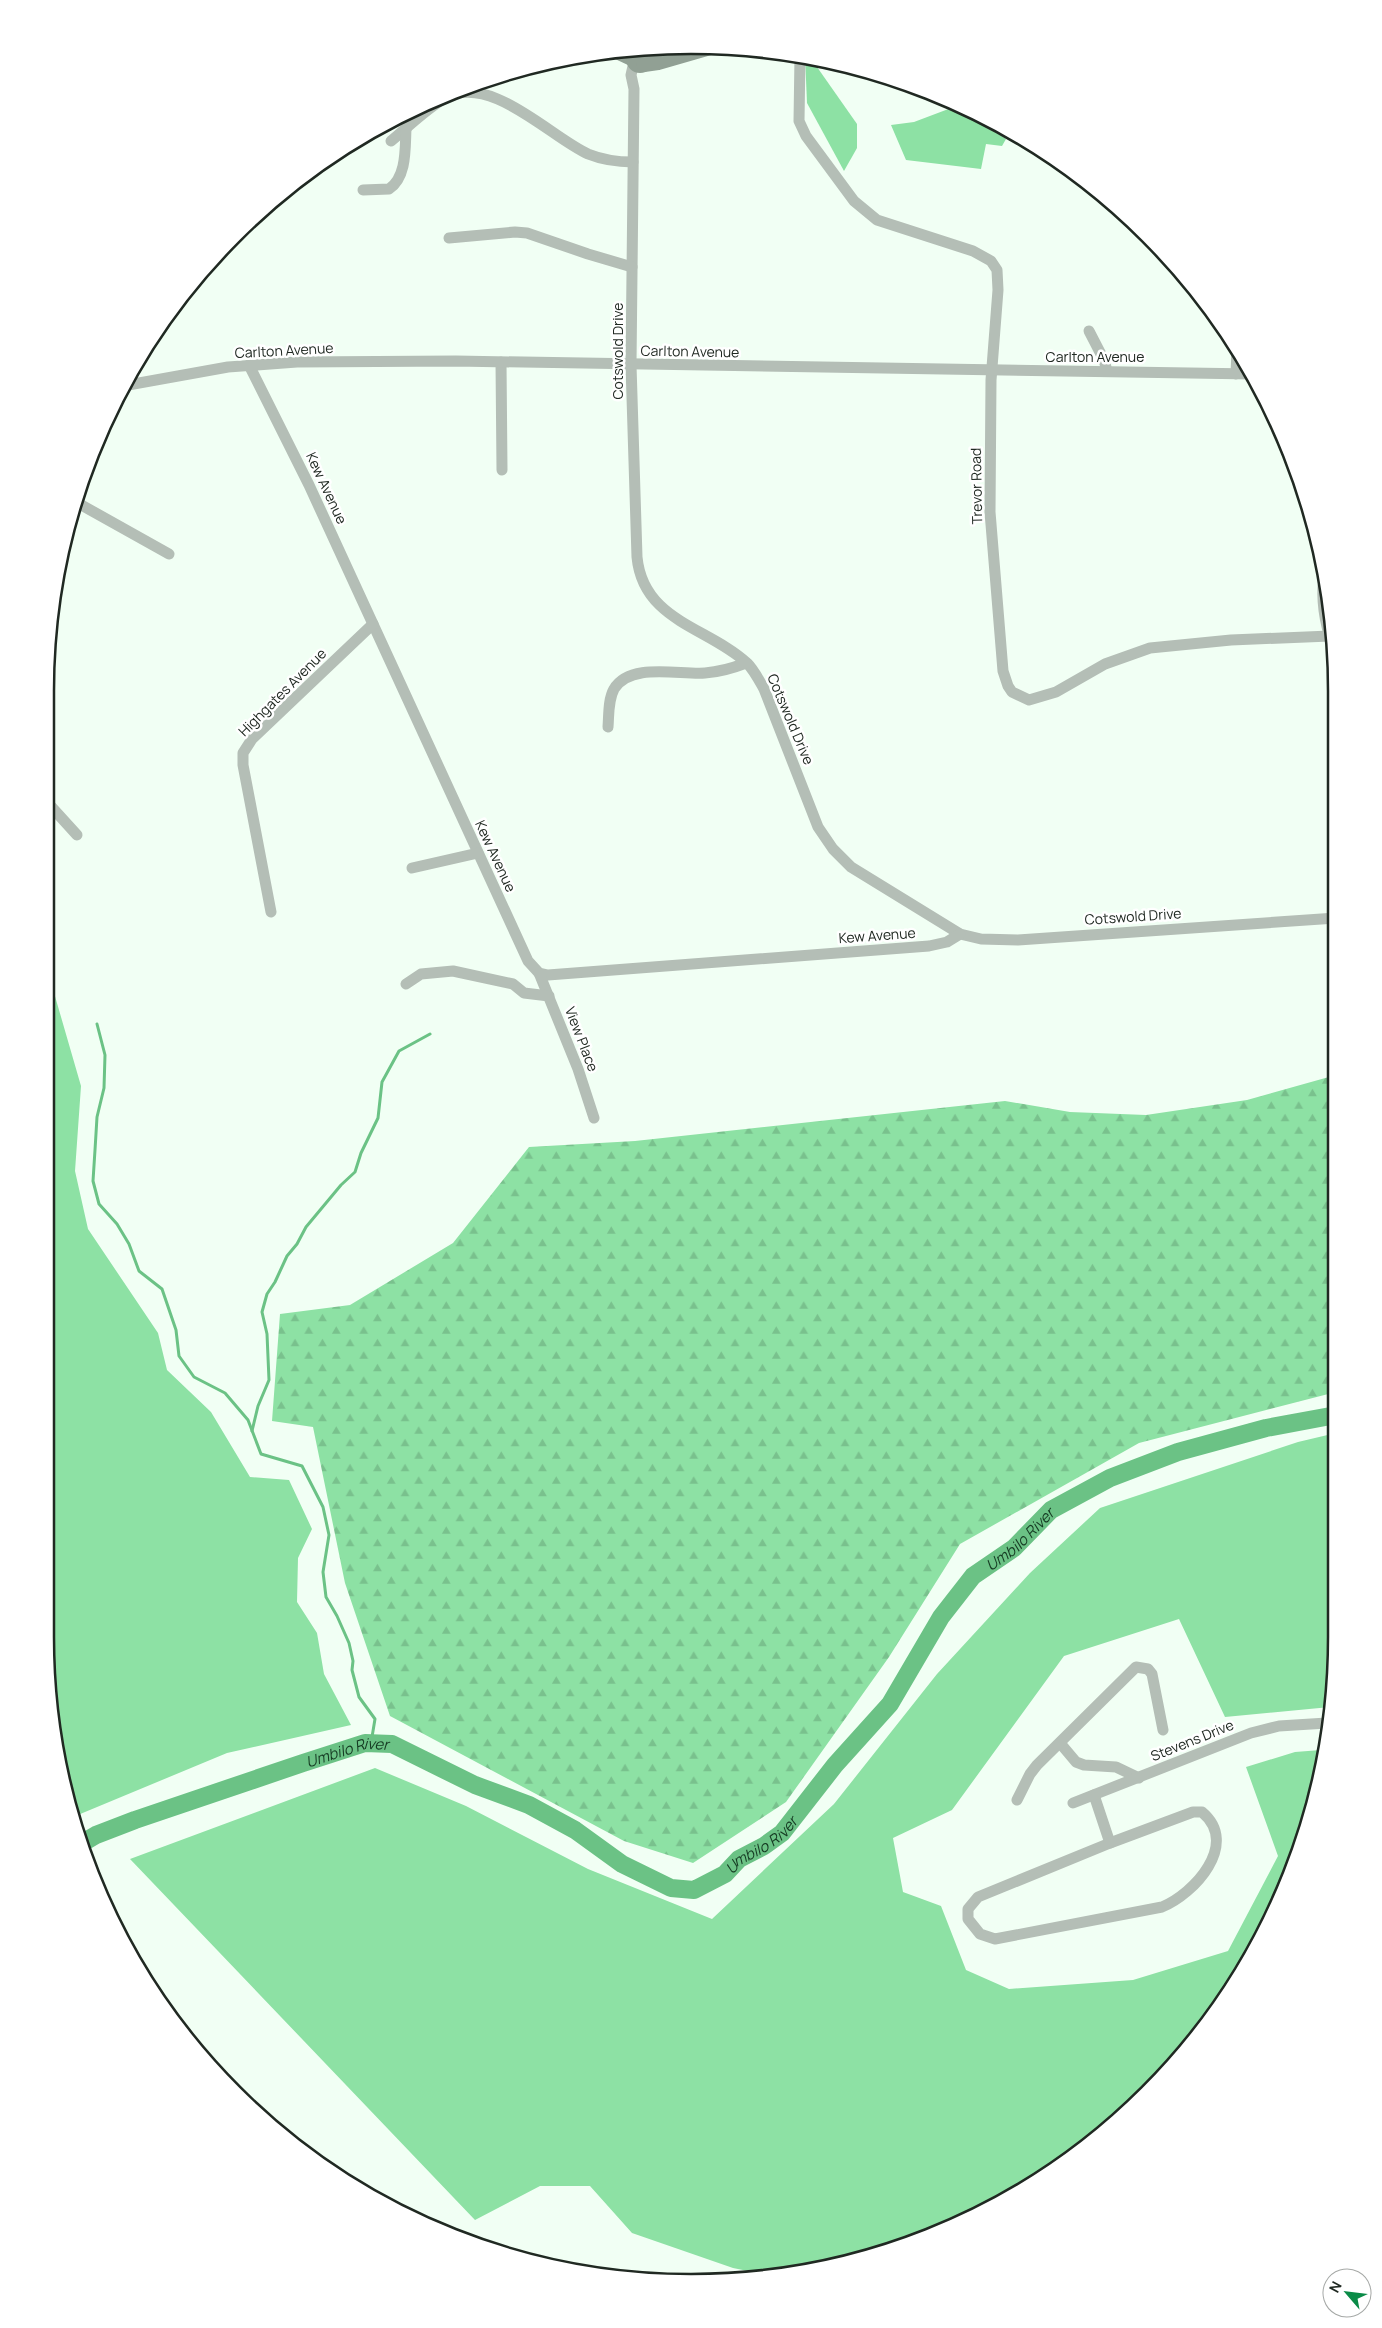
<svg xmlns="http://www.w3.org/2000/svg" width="1382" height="2328" viewBox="0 0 1382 2328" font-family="Manrope,sans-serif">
<defs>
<pattern id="forest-firs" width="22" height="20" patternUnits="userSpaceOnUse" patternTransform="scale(1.25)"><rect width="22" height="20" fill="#8de1a4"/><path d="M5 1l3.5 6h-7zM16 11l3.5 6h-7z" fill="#79c18d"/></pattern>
</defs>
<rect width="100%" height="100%" fill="#f1fff4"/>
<g fill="#8de1a4">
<polygon points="805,56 810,57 857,124 857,148 844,171 807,103"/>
<polygon points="959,105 1006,139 1002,146 986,144 981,169 906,160 891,125 914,122"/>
<polygon points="48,972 81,1086 75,1171 88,1229 158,1333 167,1370 211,1412 250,1477 289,1480 312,1529 298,1558 297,1602 317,1633 324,1674 351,1725 227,1753 73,1817 51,1722"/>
<polygon points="1336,1433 1336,1680 1330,1707 1225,1717 1179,1619 1064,1656 952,1810 893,1838 903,1892 941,1906 966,1970 1009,1989 1133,1980 1228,1951 1278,1856 1246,1767 1295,1752 1321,1750 1303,1845 1228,1996 1148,2094 1084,2150 977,2216 898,2249 778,2277 733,2268 632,2233 590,2186 540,2186 475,2220 130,1859 375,1768 466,1806 588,1869 712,1919 834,1804 937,1674 1030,1573 1100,1508 1298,1442"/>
</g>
<polygon fill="url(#forest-firs)" points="1336,1075 1336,1392 1139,1443 960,1544 889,1657 786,1802 693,1863 624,1841 390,1716 345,1583 313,1427 272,1421 280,1314 350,1305 453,1243 529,1147 635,1141 1005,1101 1070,1112 1146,1115 1247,1100"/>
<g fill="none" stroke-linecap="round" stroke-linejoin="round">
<g stroke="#6bc285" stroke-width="3">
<polyline points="97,1024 105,1055 104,1088 97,1117 95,1150 93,1181 99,1204 117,1224 129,1244 139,1271 162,1289 176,1330 179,1356 194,1377 225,1393 248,1420 261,1454 302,1466 323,1507 329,1535 323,1572 326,1597 337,1616 349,1643 353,1661 352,1670 359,1697 375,1719 372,1737 377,1744"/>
<polyline points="252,1431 258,1406 269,1380 267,1334 262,1312 267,1294 275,1282 287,1256 297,1244 306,1227 341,1185 355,1172 361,1153 378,1118 382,1082 399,1051 430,1034"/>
</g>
<path stroke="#6bc285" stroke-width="18" id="s1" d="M 79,1845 L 96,1835 L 135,1820 L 303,1763 L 365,1743 L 392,1744 L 475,1785 L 529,1805 L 575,1830 L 622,1864 L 671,1888 L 694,1890 L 725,1874 L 739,1859 L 764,1846 L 782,1833 L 835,1765 L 890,1704 L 941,1617 L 973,1576 L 1014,1548 L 1051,1510 L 1110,1478 L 1178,1452 L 1266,1428 L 1336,1415"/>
<g stroke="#b4beb6" stroke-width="11">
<polyline points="800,56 799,121 806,136 854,201 877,220 973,251 991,261 997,270 998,290 991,380 990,512 1003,671 1008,686 1012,692 1029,700 1056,692 1105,664 1150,648 1231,640 1330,636"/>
<path d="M 634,62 L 631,75 L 634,89 L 631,365 L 637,557 C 643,621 708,627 747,663 C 754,670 759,680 764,689 L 818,827 L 833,849 L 851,867 L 960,934 L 981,939 L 1018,940 L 1336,918"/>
<path d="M 391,141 C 408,127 426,109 445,98 C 491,73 550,137 588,154 C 603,160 617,162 633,162"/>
<path d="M 363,190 L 389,189 C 407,177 405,148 406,129"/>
<polyline points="449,238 515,232 527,233 588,254 632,267"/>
<polyline points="1089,331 1104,360 1107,371"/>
<polyline points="501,362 502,470"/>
<polyline points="249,365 309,485 528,961 539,973 548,975 929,946 947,942 960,934"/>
<polyline points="1236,374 1237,349"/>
<polyline points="128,385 228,367 297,362 456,361 1253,374"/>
<polyline points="76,502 169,554"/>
<path d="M 1323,586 C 1322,605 1326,634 1336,650"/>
<path d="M 608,727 C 609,714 608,700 614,689 C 630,662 679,675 705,673 C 720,672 733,668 746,663"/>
<polyline points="47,802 77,835"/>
<polyline points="412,868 478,853"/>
<polyline points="271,912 243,765 243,753 252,739 373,624"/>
<polyline points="539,973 578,1069 594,1118"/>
<polyline points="406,984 421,974 453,971 513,984 524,993 549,996"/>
<polyline points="1060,1743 1076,1762 1084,1765 1116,1767 1139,1778"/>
<polyline points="1094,1795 1110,1843"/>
<polyline points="1017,1800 1030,1774 1037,1765 1136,1667 1148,1669 1152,1674 1163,1730"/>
<polyline points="1073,1803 1251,1733 1279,1726 1327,1723"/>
<path d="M 1193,1812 L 1202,1812 C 1240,1844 1194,1894 1162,1907 L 995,1939 L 980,1934 L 968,1919 L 968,1909 L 978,1897 L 1110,1843 Z"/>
</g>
<g stroke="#91a094" stroke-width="16">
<polyline points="619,52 634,59"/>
<circle cx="640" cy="59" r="6"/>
<polyline points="644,64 658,62 710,47"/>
</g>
</g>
<g text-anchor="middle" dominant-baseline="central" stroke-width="5" stroke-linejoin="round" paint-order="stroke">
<g font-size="14" fill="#202922" stroke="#fff">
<text transform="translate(284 350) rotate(-3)">Carlton Avenue</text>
<text transform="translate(617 351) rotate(-90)">Cotswold Drive</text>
<text transform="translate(690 351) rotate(1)">Carlton Avenue</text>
<text x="1095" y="356">Carlton Avenue</text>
<text transform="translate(976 486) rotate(-91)">Trevor Road</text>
<text transform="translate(327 488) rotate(65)">Kew Avenue</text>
<text transform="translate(282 692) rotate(-45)">Highgates Avenue</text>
<text transform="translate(791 719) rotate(67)">Cotswold Drive</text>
<text transform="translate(496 856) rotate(65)">Kew Avenue</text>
<text transform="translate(1133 916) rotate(-4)">Cotswold Drive</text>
<text transform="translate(877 935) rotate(-4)">Kew Avenue</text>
<text transform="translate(582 1039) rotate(69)">View Place</text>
<text transform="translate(1192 1740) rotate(-22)">Stevens Drive</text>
</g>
<g font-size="15" font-style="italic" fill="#153a22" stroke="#fff">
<text stroke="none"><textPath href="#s1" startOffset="1156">Umbilo River</textPath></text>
<text stroke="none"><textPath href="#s1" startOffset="285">Umbilo River</textPath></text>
<text stroke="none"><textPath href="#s1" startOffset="751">Umbilo River</textPath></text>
</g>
</g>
<path d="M0 0H1382V2328H0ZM691 54H691A637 637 0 0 1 1328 691V1637A637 637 0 0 1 691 2274H691A637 637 0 0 1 54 1637V691A637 637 0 0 1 691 54Z" fill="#fff" fill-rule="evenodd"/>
<path fill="none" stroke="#202922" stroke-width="2.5" d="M691 54H691A637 637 0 0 1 1328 691V1637A637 637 0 0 1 691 2274H691A637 637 0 0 1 54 1637V691A637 637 0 0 1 691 54Z"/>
<g transform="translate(1347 2293) rotate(298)"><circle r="24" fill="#ffffff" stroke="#a6a9a7"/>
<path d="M0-4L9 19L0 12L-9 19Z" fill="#0a8b47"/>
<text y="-8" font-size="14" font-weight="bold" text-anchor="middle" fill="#202922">N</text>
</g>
</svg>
